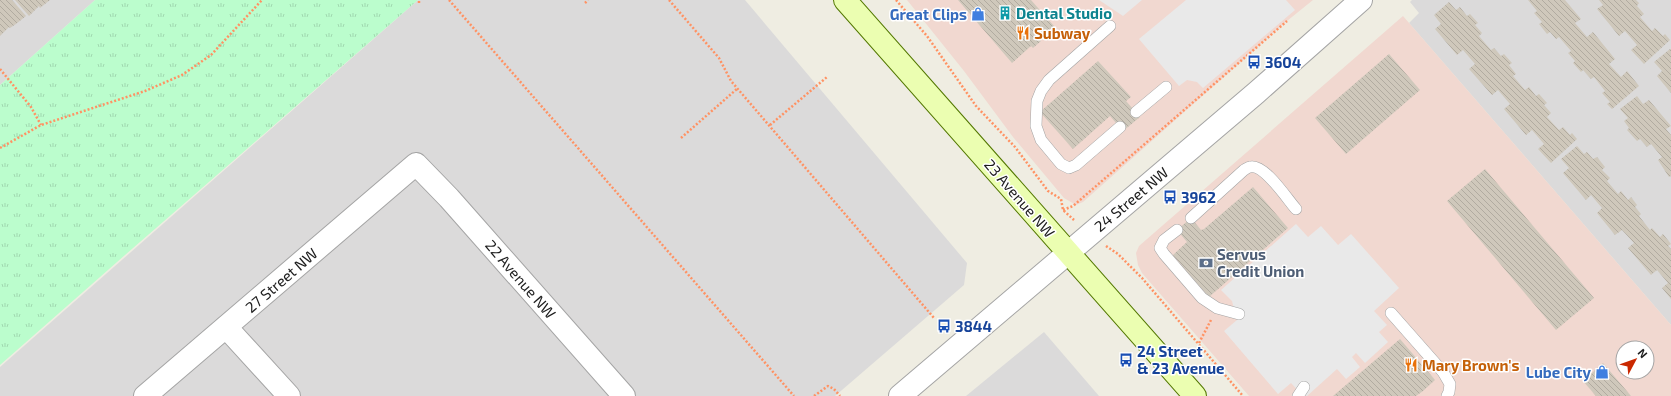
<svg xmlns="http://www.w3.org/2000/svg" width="1671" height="396" viewBox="0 0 1671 396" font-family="'Exo 2',sans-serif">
<defs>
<pattern id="park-tufts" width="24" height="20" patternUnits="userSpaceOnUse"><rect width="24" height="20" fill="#bbfdcd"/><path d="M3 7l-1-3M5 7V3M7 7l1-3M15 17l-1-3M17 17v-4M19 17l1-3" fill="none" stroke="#a0d8b0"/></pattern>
<pattern id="building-back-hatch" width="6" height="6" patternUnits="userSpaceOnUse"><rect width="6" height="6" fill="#cfc8bb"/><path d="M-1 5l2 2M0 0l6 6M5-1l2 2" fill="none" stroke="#b1aba0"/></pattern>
</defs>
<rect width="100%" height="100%" fill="#efede2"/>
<g fill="#dbdada">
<polygon points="0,0 95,0 0,85"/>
<polygon points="418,0 745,0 967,263 964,285 835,396 0,396 0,367"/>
<polygon points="1412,0 1671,0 1671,325 1409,23 1419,13 1410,2"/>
<polygon points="1044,332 1099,396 966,396"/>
</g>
<g fill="#f1d8d0" fill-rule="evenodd">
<polygon points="907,0 1313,0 1287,21 1083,202 1076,205 1064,198 1013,137 964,71"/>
<path d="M 1403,16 L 1671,325 L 1671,396 L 1249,396 L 1142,273 L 1138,265 L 1136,253 L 1139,246 ZM 1623,348 L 1647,348 L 1647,372 L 1623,372 Z"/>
</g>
<polygon fill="url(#park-tufts)" points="95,0 418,0 125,255 0,365 0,85"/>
<g fill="#e9e9e9">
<polygon points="1099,0 1142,0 1123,16"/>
<polygon points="1186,0 1286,0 1295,10 1203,88 1197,82 1187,80 1179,86 1139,39"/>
<polygon points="1296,224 1308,237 1321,226 1338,245 1351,234 1399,288 1374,311 1387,325 1379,332 1388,342 1365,363 1356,353 1352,357 1360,367 1346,379 1337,369 1307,396 1303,396 1291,383 1278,394 1224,331 1237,320 1232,301 1221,290"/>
</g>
<g fill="url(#building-back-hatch)">
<polygon points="0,0 12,0 26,16 16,24 10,28 9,27 0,36"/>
<polygon points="15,0 50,0 40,8 39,6 29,16"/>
<polygon points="958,0 1031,0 1054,26 1039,39 1041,41 1033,48 1031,46 1012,63"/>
<polygon points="1528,0 1565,0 1581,19 1575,23 1587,37 1593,32 1615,59 1609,64 1621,77 1627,71 1639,86 1612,109 1607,104 1610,102 1602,93 1605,91 1594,77 1591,79 1583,70 1581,72 1573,63 1575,61 1568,53 1571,51 1559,37 1556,39 1550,32 1547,34 1539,24 1542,22 1534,13 1537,11"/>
<polygon points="1599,0 1636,0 1639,3 1637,6 1644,14 1640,17 1652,31 1655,28 1663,36 1665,34 1670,40 1644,64 1631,50 1637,45 1625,31 1619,36 1597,9 1603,5"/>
<polygon points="1449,2 1456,10 1460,7 1467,16 1470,14 1478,23 1475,25 1482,33 1479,36 1491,50 1494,48 1501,56 1504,54 1512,63 1509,65 1516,74 1513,76 1525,90 1529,87 1536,96 1539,94 1547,103 1544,105 1551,113 1547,117 1559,130 1563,127 1570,135 1572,133 1577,139 1551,163 1538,149 1544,144 1532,130 1526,135 1504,109 1510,104 1498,90 1492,95 1469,69 1475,64 1463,50 1457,55 1435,29 1441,24 1434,15"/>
<polygon points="1670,49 1671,49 1671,93 1657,76 1662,71 1654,62"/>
<polygon points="1389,54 1420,90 1346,154 1315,118"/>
<polygon points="1098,61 1131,97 1126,101 1140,117 1123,131 1110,116 1073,149 1040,112"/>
<polygon points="1637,96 1643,104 1649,100 1671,126 1666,129 1671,135 1671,176 1669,177 1658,160 1662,157 1651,144 1647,147 1640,139 1637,141 1627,130 1629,128 1624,121 1628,118 1620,109"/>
<polygon points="1577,146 1584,154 1587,152 1593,159 1597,157 1605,167 1602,170 1610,178 1607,181 1618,194 1621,191 1628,200 1631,197 1637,205 1635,207 1641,214 1639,216 1650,230 1652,228 1660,237 1663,234 1671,244 1668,246 1671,249 1671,299 1662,288 1668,283 1657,270 1651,275 1628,248 1634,243 1622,230 1615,235 1597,213 1602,208 1591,195 1586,200 1563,173 1569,168 1561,159"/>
<polygon points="1485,169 1594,298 1556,330 1447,201"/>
<polygon points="1253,187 1288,228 1209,297 1173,255 1187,242 1177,230 1191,218 1201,230 1204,229"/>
<polygon points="1400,339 1435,380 1423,391 1416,396 1333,396"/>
<polygon points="1603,363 1631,396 1596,396 1583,381"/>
</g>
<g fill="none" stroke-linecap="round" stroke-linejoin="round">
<g stroke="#a4a4a4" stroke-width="12">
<g id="service">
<polyline points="1110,26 1049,80 1041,91 1037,101 1036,126 1041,140 1061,164 1069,168 1076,165 1120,127"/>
<polyline points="1136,112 1166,87"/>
<path d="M 1191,218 L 1244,170 C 1246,169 1248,167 1250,167 C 1264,163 1287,199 1296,209"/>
<polyline points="1177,230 1164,240 1160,248 1164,254 1202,298 1217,308 1239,314"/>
<polyline points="1391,313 1443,372 1450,384 1449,392 1447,396"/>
<polyline points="1298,396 1304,387"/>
</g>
</g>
<g stroke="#a4a4a4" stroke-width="24">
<g id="minor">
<polyline points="226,327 289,396"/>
<polyline points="145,396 416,164 449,198 624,396"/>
</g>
</g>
<g stroke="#a4a4a4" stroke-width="24">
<polyline id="tertiary" points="900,396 1256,93 1361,0"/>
</g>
<g stroke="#537800" stroke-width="24">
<polyline id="secondary" points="845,0 1195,396"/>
</g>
<g stroke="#ff9263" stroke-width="2.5" stroke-dasharray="2 2" stroke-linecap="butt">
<polyline points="449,0 794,396"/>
<polyline points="669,0 719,58 731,81 934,318"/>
<polyline points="896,0 927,36 976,106 1015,147 1048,191 1061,199 1063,210 1074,220"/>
<polyline points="419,3 419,0"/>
<polyline points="585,3 588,0"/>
<polyline points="0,69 31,107 41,125"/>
<polyline points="770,125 827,77"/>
<polyline points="681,138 738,88"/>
<polyline points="0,148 41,125 145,91 182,75 211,55 262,0"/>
<polyline points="1063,210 1073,206 1287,21"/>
<polyline points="1106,246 1118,254 1142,278 1243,396"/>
<polyline points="1199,343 1211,320"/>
<polyline points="814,396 828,386 834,389 840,396"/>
</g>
<use href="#service" stroke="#fff" stroke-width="11"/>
<use href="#minor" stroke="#fff" stroke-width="22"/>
<use href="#tertiary" stroke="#fff" stroke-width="22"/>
<use href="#secondary" stroke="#ebfeb1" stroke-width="22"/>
</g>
<defs>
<g id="building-bare" transform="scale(1.08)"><path d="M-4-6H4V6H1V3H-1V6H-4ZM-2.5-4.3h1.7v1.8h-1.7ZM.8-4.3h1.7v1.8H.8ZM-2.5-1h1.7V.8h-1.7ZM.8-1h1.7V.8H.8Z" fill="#0f9aa8" stroke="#fff" stroke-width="2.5" paint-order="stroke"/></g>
<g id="shop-bare" transform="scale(1.08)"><path d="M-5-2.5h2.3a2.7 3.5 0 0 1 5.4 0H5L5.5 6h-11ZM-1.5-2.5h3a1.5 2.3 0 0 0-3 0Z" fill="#3f7fe0" stroke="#fff" stroke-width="2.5" paint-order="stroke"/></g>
<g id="restaurant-bare" transform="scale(1.08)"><path d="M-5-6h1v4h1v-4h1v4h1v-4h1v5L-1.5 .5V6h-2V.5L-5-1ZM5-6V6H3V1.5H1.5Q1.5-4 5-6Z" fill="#e8710a" stroke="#fff" stroke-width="2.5" paint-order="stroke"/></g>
<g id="bus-bare" transform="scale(1.08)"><path d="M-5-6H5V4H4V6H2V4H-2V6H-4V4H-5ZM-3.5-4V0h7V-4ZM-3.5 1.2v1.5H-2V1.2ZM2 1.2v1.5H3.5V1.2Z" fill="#1a4fb4" stroke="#fff" stroke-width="2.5" paint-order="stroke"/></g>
<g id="bank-bare" transform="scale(1.08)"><path d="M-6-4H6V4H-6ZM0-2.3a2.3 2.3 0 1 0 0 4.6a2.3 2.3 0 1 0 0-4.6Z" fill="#5c6f8a" stroke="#fff" stroke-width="2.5" paint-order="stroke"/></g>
</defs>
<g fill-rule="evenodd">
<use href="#building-bare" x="1005" y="13"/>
<use href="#shop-bare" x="978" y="14"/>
<use href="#restaurant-bare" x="1023" y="33"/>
<use href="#bus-bare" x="1254" y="62"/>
<use href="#bus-bare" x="1170" y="197"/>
<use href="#bank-bare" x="1206" y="263"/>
<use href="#bus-bare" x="944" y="326"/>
<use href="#bus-bare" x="1126" y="360"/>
<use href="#restaurant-bare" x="1411" y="365"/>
<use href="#shop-bare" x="1602" y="372"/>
</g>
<g text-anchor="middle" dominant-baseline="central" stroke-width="3" stroke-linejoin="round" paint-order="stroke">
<g font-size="15" font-weight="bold" fill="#0d838f" stroke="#fff" text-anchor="start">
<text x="1016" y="13">Dental Studio</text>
</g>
<g font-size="15" font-weight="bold" fill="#366cbe" stroke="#fff" text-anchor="end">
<text x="967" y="14">Great Clips</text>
<text x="1591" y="372">Lube City</text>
</g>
<g font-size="15" font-weight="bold" fill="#c56008" stroke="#fff" text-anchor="start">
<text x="1034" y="33">Subway</text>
<text x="1422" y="365">Mary Brown's</text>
</g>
<g font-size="15" font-weight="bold" fill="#164399" stroke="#fff" text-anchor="start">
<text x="1265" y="62">3604</text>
<text x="1181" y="197">3962</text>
<text x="955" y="326">3844</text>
<text x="1137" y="351">24 Street<tspan x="1137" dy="17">&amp; 23 Avenue</tspan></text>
</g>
<g font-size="15" fill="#1d1d1d" stroke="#fff">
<text transform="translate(1020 198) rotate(49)">23 Avenue NW</text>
<text transform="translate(1131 199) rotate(-40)">24 Street NW</text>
<text transform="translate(521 279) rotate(49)">22 Avenue NW</text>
<text transform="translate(281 280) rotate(-41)">27 Street NW</text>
</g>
<g font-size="15" font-weight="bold" fill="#4e5e75" stroke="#fff" text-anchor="start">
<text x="1217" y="254">Servus<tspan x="1217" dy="17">Credit Union</tspan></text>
</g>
</g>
<g transform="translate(1635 360) rotate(49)"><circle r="19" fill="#ffffff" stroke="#a5a5a5"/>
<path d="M0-3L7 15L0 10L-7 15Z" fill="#ca2800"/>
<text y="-6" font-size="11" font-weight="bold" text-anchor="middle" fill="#1d1d1d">N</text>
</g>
</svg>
